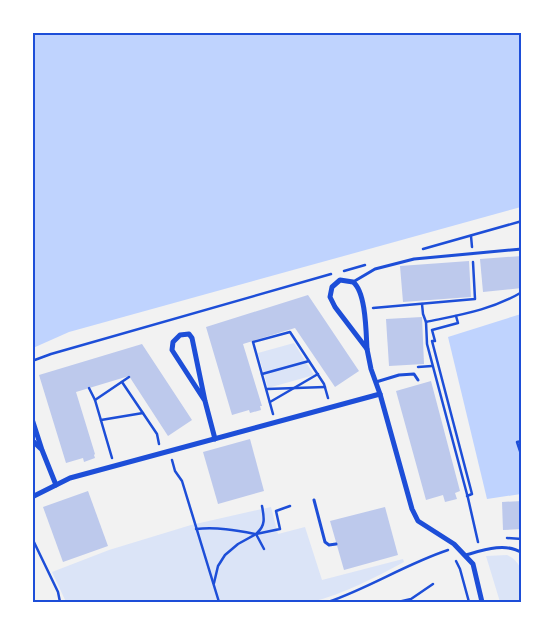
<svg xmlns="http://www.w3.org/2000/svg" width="554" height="635" viewBox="0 0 554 635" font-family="Commissioner,sans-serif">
<rect width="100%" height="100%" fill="#f2f2f2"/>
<g fill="#dbe4f7">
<polygon points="294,343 314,375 268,388 258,353"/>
<path d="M 271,507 L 278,534 L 305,527 L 322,580 L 403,559 L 404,562 C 374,578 344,594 311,602 L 66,602 L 52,572 L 109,550 L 191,525 Z"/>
<path d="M 507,555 C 527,564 522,583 521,602 L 500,602 L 486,556 Z"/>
</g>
<g fill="#bfd3fe">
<polygon points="33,32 521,33 521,207 69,332 33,348"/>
<polygon points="521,314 521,494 487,499 448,337"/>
</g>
<g fill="#bdc9ec">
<polygon points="522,256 522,288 483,292 480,259"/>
<polygon points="469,261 471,297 403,302 400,266"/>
<polygon points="308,295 359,371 335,387 295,328 243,344 262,406 260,406 261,410 250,413 249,410 232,415 206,327"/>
<polygon points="422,317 424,364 389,366 386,319"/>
<polygon points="142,344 192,420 168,436 129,376 76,392 95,454 94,455 95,458 84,462 83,458 66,463 39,375"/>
<polygon points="431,381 460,491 455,493 457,499 445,502 443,495 426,500 396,391"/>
<polygon points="250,439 264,491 218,504 203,452"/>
<polygon points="88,491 108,546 63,562 43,507"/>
<polygon points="522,501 522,529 503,530 502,502"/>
<polygon points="385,507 398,555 344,570 330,521"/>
</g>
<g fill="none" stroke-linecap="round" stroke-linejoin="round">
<g stroke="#1d4ed8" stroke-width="2.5">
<polyline points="471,236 472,247"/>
<polyline points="423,249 522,221"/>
<polyline points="344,271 365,265"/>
<polyline points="422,304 423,314 426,322"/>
<polyline points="373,308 475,299 473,262"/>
<polyline points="456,316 458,323 432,330 435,341 432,341 472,494 467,496"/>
<polyline points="32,361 51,354 331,274"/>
<polyline points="418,367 432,366"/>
<polyline points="262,374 309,361"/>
<polyline points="122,382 157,434 159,444"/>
<polyline points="89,388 95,400 112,458"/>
<polyline points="267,389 325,387"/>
<polyline points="95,400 129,377"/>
<polyline points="270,402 318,374"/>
<polyline points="273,414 253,342 290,332 324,384 328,398"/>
<polyline points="101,420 143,413"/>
<polyline points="522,441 517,442 522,457"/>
<polyline points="172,460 175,471 182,481 219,602"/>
<path d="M 196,529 C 217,527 235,530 255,534"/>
<path d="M 257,533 C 266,525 264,517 262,506"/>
<polyline points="256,534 264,549"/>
<polyline points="32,538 58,592 60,602"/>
<polyline points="507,538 522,539"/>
<path d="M 478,542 L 468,498 L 427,344 L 426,322 C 459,315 492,310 522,292"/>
<polyline points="456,561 460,569 469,602"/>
<polyline points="214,583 218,566 225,555 238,544 256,534 280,529 276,511 290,506"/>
<path d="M 328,602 C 369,588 406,564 448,550"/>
<polyline points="398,602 411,599 433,584"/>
</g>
<g stroke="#1d4ed8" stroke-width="3">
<polyline points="353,282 375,269 414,259 522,249"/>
<polyline points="376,382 399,375 414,374 418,380"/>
<polyline points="314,500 325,542 329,545 336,544"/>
<path d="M 466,555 C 483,550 506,542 522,553"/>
</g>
<g stroke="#1d4ed8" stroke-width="5">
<path d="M 340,280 L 353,282 C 366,292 366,332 367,349 L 335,307 L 330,297 L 332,287 Z"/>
<polyline points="367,349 371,369 380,394 412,509 418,521 454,544 473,564 482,602"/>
<polyline points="205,401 172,350 173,342 180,335 189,334 192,338 205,401 215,439"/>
<polyline points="32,419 42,450 56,485"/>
<polyline points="32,440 40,448"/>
<polyline points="32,497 70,478 380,394"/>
</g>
</g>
<rect width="554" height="635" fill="none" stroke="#ffffff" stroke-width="68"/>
<rect x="34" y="34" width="486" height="567" fill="none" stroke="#1d4ed8" stroke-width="2"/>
</svg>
